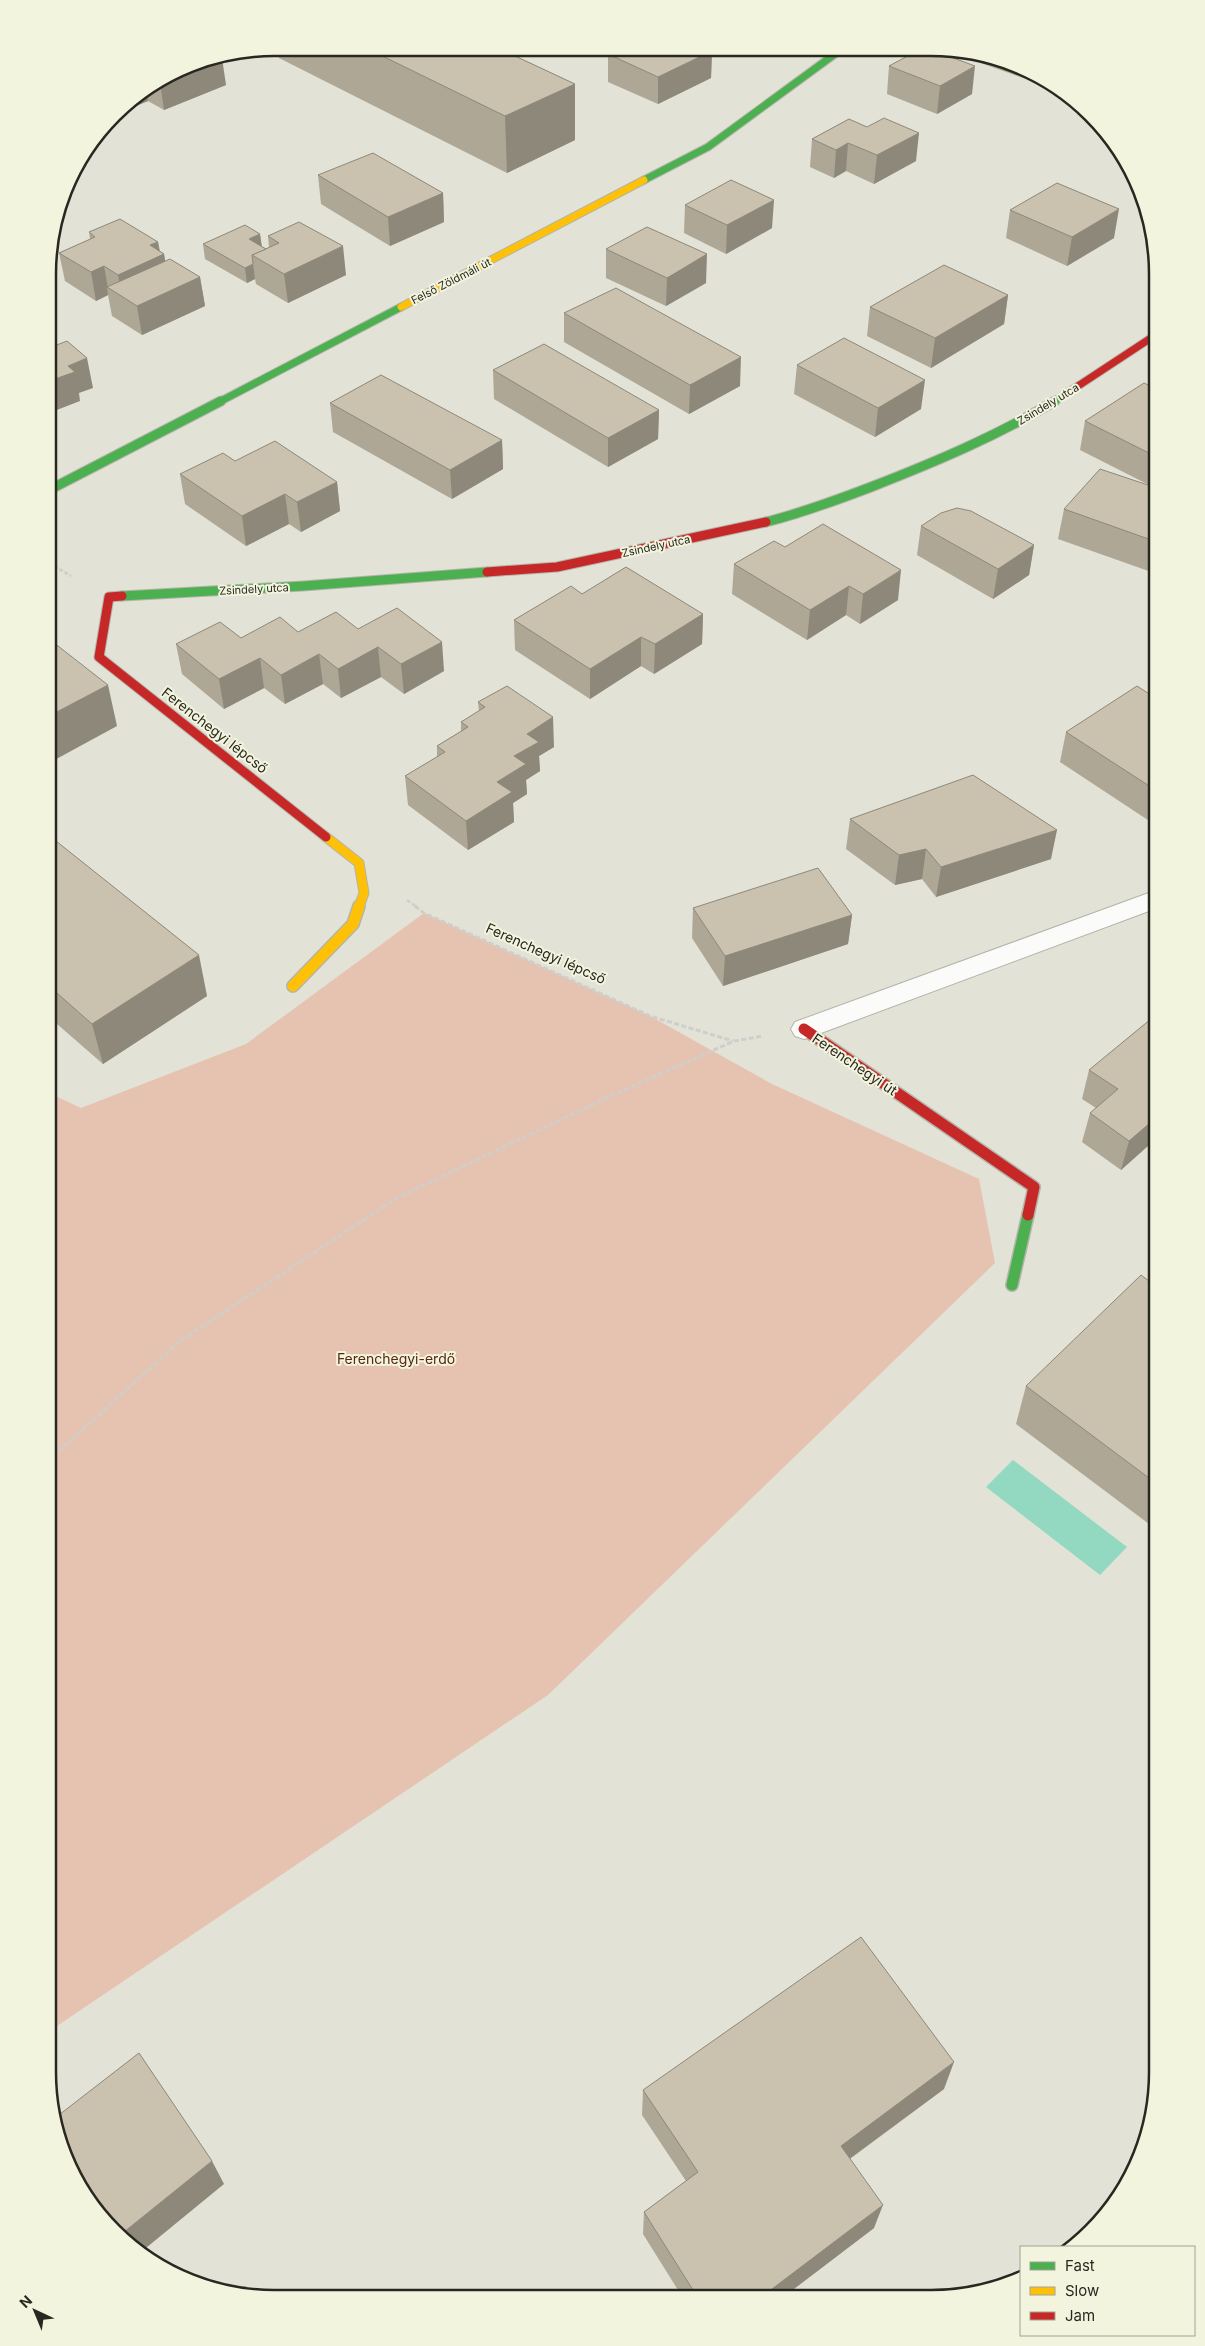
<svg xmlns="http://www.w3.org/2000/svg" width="1205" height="2346" viewBox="0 0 1205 2346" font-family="Inter,sans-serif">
<rect width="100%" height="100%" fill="#e2e2d6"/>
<polygon fill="#e6c3b0" points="424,913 650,1016 772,1084 979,1179 995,1263 548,1695 48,2032 49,1093 81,1108 246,1044"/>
<polygon fill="#93d9c2" points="1013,1460 1127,1547 1100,1575 986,1487"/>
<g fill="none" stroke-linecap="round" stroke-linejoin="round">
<g stroke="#b4b4ab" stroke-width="2">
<polygon id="street" points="1157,890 1157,908 813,1036 804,1039 795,1036 791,1029 795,1022"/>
</g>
<g stroke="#b4b4ab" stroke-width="9">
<g id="fast-far2">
<polyline points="644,180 708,147 839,51"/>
<polyline points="219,402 401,307"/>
<polyline points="1053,402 1078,386"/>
</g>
</g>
<g stroke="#b4b4ab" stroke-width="11">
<g id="fast-far1">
<polyline points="49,490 221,401"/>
<path d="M 766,522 C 802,513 837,500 871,487 C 935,462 997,436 1055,401"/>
<polyline points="122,596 303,586 487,572"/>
</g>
</g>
<g stroke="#b4b4ab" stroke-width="14">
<polyline id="fast" points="1012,1285 1028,1215"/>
</g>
<g stroke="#b4b4ab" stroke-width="9">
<polyline id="slow-far2" points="401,307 644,180"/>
</g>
<g stroke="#b4b4ab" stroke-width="11">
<polyline id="slow-far1" points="326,837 359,863 364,893 359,907"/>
</g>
<g stroke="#b4b4ab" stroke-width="14">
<polyline id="slow" points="293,986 353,924 359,906"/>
</g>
<g stroke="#b4b4ab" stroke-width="9">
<polyline id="jam-far2" points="1078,386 1157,334"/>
</g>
<g stroke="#b4b4ab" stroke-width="11">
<g id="jam-far1">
<polyline points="487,572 557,567 766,522"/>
<polyline points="122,596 109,597 99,657 326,837"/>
</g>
</g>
<g stroke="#b4b4ab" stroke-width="14">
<polyline id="jam" points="804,1029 1034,1187 1028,1215"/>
</g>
<g stroke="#cececb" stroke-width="2.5" stroke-dasharray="4 2" stroke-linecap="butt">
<polyline points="49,563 71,576"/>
<polyline points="407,900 417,907"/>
</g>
<g stroke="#cececb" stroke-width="3" stroke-dasharray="5 2.5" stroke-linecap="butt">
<polyline points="415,906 424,913 650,1016 733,1041"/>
<polyline points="48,1461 180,1341 397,1198 606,1098 734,1041 763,1036"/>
</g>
<use href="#street" fill="#fbfbf9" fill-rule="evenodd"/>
<use href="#fast-far2" stroke="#4caf50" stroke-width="7"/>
<use href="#fast-far1" stroke="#4caf50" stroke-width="9"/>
<use href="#fast" stroke="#4caf50" stroke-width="11"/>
<use href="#slow-far2" stroke="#ffc107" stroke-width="7"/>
<use href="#slow-far1" stroke="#ffc107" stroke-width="9"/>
<use href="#slow" stroke="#ffc107" stroke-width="11"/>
<use href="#jam-far2" stroke="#c62828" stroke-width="7"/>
<use href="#jam-far1" stroke="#c62828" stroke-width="9"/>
<use href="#jam" stroke="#c62828" stroke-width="11"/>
</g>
<g fill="#aea796">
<polygon points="278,48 500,49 575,84 575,140 507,173 279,58"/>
<polygon points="712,51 711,78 658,104 608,82 608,54"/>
<polygon points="968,52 974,52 1030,71 1043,79 1037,83 967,58"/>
<polygon points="188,65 226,85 164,110 148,101 117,114 125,104"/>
<polygon points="889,66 972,94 937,114 887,94"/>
<polygon points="849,119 916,161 874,184 846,171 834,178 810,167 812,139"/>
<polygon points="318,175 443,193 444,222 390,246 321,204"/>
<polygon points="685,205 772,228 726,254 684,233"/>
<polygon points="1010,210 1114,238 1067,266 1006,238"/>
<polygon points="89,232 158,242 160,251 164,254 165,261 200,277 205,306 142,335 112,316 108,295 96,301 65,281 59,253 90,239"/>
<polygon points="260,234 262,247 266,249 269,247 268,236 346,275 288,303 256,284 255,279 247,283 205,259 203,244"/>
<polygon points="606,249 706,283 666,306 606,278"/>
<polygon points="1008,295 1004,324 931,368 867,336 870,307"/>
<polygon points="564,313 740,386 689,414 564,342"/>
<polygon points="797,365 921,409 875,437 794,394"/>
<polygon points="493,370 659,410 658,439 608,467 494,399"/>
<polygon points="1157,389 1157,482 1152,486 1157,488 1157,574 1058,539 1064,509 1151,486 1080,450 1085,421"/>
<polygon points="330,403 502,440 503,469 452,499 333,432"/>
<polygon points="235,461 337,482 340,511 301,532 289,524 246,546 185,504 180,474"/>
<polygon points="921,526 1034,545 1029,575 993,599 917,555"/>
<polygon points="785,547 898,600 860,624 846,615 807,640 732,594 734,564"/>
<polygon points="582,594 703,614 702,644 654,674 641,666 590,699 515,650 514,620"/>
<polygon points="358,629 444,671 404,694 381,677 341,698 323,684 285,704 264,688 224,709 182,674 176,644 298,632"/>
<polygon points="1157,699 1157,826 1060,762 1066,732"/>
<polygon points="478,702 554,747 539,756 540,771 526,780 527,794 513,803 514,822 468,850 408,805 405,776 437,757 437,746 461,731 461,722 479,711"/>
<polygon points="850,819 1051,859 936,897 922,879 895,885 846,849"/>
<polygon points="49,845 207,996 103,1064 49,1017"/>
<polygon points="693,908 852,915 848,944 723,986 692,938"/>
<polygon points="1157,1014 1157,1151 1149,1145 1121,1170 1082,1142 1090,1113 1096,1108 1082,1099 1089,1070"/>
<polygon points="1157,1287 1157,1530 1016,1424 1026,1386"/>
<polygon points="944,2089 850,2159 874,2228 782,2298 683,2298 643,2234 644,2212 686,2181 642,2115 643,2090"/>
</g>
<g fill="#8d887a">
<polygon points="712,51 711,78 658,104 658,77"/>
<polygon points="222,58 226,85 164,110 160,82 188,65"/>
<polygon points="975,66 972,94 937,114 940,86"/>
<polygon points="1038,76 1043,79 1037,83"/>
<polygon points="575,84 575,140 507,173 505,116"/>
<polygon points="147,90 148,101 117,114 125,104"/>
<polygon points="919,133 916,161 874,184 877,155"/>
<polygon points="848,143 846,171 834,178 836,150"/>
<polygon points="443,193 444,222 390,246 388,217"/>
<polygon points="774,200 772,228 726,254 727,225"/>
<polygon points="1119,209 1114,238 1067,266 1072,237"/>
<polygon points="260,234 262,249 249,239"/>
<polygon points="158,242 160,255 164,254 169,282 122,297 118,275 150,245"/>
<polygon points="343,246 346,275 288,303 284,274"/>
<polygon points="707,254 706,283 666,306 667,278"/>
<polygon points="253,264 255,279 247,283 245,268"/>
<polygon points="104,266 108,288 107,287 108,295 96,301 91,272"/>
<polygon points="200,277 205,306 142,335 137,306"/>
<polygon points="1008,295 1004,324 931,368 935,338"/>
<polygon points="741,357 740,386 689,414 690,385"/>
<polygon points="87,358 93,388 79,393 80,401 49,413 49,381 68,366"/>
<polygon points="925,380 921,409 875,437 878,408"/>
<polygon points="659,410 658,439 608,467 608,438"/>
<polygon points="502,440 503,469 452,499 450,470"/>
<polygon points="1157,460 1157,482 1152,486"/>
<polygon points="337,482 340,511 301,532 297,502"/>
<polygon points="285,494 289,524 246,546 242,516"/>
<polygon points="1034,545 1029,575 993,599 998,569"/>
<polygon points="901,570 898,600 860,624 863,594"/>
<polygon points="849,586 846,615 807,640 810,610"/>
<polygon points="703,614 702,644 654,674 655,644"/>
<polygon points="641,637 641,666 590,699 590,669"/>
<polygon points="442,642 444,671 404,694 401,664"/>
<polygon points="378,647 381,677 341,698 338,669"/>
<polygon points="319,654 323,684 285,704 281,675"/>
<polygon points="260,658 264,688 224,709 219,679"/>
<polygon points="108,685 117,726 49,763 49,716"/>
<polygon points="553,717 554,747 539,756 540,771 526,780 527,794 513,803 514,822 468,850 466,821 497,782 514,756 527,734"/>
<polygon points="1057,830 1051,859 936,897 941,867"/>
<polygon points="926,849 922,879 895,885 899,855"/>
<polygon points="852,915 848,944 723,986 725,956"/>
<polygon points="199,955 207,996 103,1064 92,1024"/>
<polygon points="1157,1117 1149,1145 1121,1170 1129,1141"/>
<polygon points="954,2062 944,2089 834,2170 841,2146"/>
<polygon points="212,2161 224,2184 141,2252 125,2242 119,2236"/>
<polygon points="883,2205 874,2228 782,2298 760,2298"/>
</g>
<g fill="#cac2af" stroke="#8d887a">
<polygon points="366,48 500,49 575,84 505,116"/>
<polygon points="618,50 711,50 712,51 658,77 608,54"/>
<polygon points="917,51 937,52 975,66 940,86 889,66"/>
<polygon points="884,118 919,133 877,155 848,143 836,150 812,139 849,119 867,127"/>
<polygon points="373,153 443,193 388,217 318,175"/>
<polygon points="731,180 774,200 727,225 685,205"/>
<polygon points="1057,183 1119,209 1072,237 1010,210"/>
<polygon points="120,219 158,242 150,245 164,254 118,275 104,266 91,272 59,253 95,237 89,232"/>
<polygon points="299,222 343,246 284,274 252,255 279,243 268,236"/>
<polygon points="245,225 260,234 249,239 266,249 252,255 253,264 245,268 203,244"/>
<polygon points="647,227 707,254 667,278 606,249"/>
<polygon points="170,259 200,277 137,306 107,287"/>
<polygon points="944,265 1008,295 935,338 870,307"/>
<polygon points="616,288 741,357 690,385 564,313"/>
<polygon points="844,338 925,380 878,408 797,365"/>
<polygon points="67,341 87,358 68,366 75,372 49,381 49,342 54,346"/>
<polygon points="544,344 659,410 608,438 493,370"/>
<polygon points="381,375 502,440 450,470 330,403"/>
<polygon points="1144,383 1157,389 1157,457 1085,421"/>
<polygon points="275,441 337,482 297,502 285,494 242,516 180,474 223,453 235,461"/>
<polygon points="1100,469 1157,488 1157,542 1064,509"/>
<polygon points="957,508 971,511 1034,545 998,569 921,526 941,513"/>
<polygon points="823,524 901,570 863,594 849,586 810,610 734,564 774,541 785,547"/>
<polygon points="626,567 703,614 655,644 641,637 590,669 514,620 571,586 582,594"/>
<polygon points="397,608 442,642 401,664 378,647 338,669 319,654 281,675 260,658 219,679 176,644 220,622 241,638 280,617 298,632 336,612 358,629"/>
<polygon points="49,639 108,685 49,716"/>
<polygon points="507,686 553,717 527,734 539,742 514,756 526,764 497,782 512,792 466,821 405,776 445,752 437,746 468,727 461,722 485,707 478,702"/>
<polygon points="1137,686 1157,699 1157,791 1066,732"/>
<polygon points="973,775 1057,830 941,867 926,849 899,855 850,819"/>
<polygon points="56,841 199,955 92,1024 49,986 49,845"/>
<polygon points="818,868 852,915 725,956 693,908"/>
<polygon points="1157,1014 1157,1117 1129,1141 1090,1113 1118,1089 1089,1070"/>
<polygon points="1141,1275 1157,1287 1157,1484 1026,1386"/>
<polygon points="861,1937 954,2062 841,2146 883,2205 760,2298 698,2298 644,2212 698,2172 643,2090"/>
<polygon points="139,2053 212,2161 119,2236 86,2197 59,2144 55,2118"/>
</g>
<g text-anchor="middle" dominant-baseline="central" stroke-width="4" stroke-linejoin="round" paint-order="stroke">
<g font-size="11" fill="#282820" stroke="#f3f4de">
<text transform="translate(451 281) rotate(-27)">Felső Zöldmáli út</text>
<text transform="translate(1048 404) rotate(-31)">Zsindely utca</text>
<text transform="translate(656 546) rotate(-12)">Zsindely utca</text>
<text transform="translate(254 589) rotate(-3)">Zsindely utca</text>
</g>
<g font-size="14" fill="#282820" stroke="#f3f4de">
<text transform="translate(215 730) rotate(38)">Ferenchegyi lépcső</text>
<text transform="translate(546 953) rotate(24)">Ferenchegyi lépcső</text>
<text transform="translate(855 1064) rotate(34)">Ferenchegyi út</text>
</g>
<g font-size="14" fill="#582710" stroke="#f3f4de">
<text x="396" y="1358">Ferenchegyi-erdő</text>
</g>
</g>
<path d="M0 0H1205V2346H0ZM274 56H931A218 218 0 0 1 1149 274V2072A218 218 0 0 1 931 2290H274A218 218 0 0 1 56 2072V274A218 218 0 0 1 274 56Z" fill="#f3f4de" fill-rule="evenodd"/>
<path fill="none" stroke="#282820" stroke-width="2.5" d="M274 56H931A218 218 0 0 1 1149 274V2072A218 218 0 0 1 931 2290H274A218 218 0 0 1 56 2072V274A218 218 0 0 1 274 56Z"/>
<rect x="1020" y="2246" width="175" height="90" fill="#f3f4de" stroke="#a2a292"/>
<rect x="1030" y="2262" width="25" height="8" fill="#4caf50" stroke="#a2a292"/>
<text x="1065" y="2271" font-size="15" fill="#282820">Fast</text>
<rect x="1030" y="2287" width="25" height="8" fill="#ffc107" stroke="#a2a292"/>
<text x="1065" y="2296" font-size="15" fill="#282820">Slow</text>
<rect x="1030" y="2312" width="25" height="8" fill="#c62828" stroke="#a2a292"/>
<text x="1065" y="2321" font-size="15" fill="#282820">Jam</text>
<g transform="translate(35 2311) rotate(316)" stroke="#f3f4de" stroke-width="4" paint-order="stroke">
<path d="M0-4L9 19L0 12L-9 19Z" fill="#282820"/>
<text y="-8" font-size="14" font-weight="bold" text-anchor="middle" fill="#282820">N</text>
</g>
</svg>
